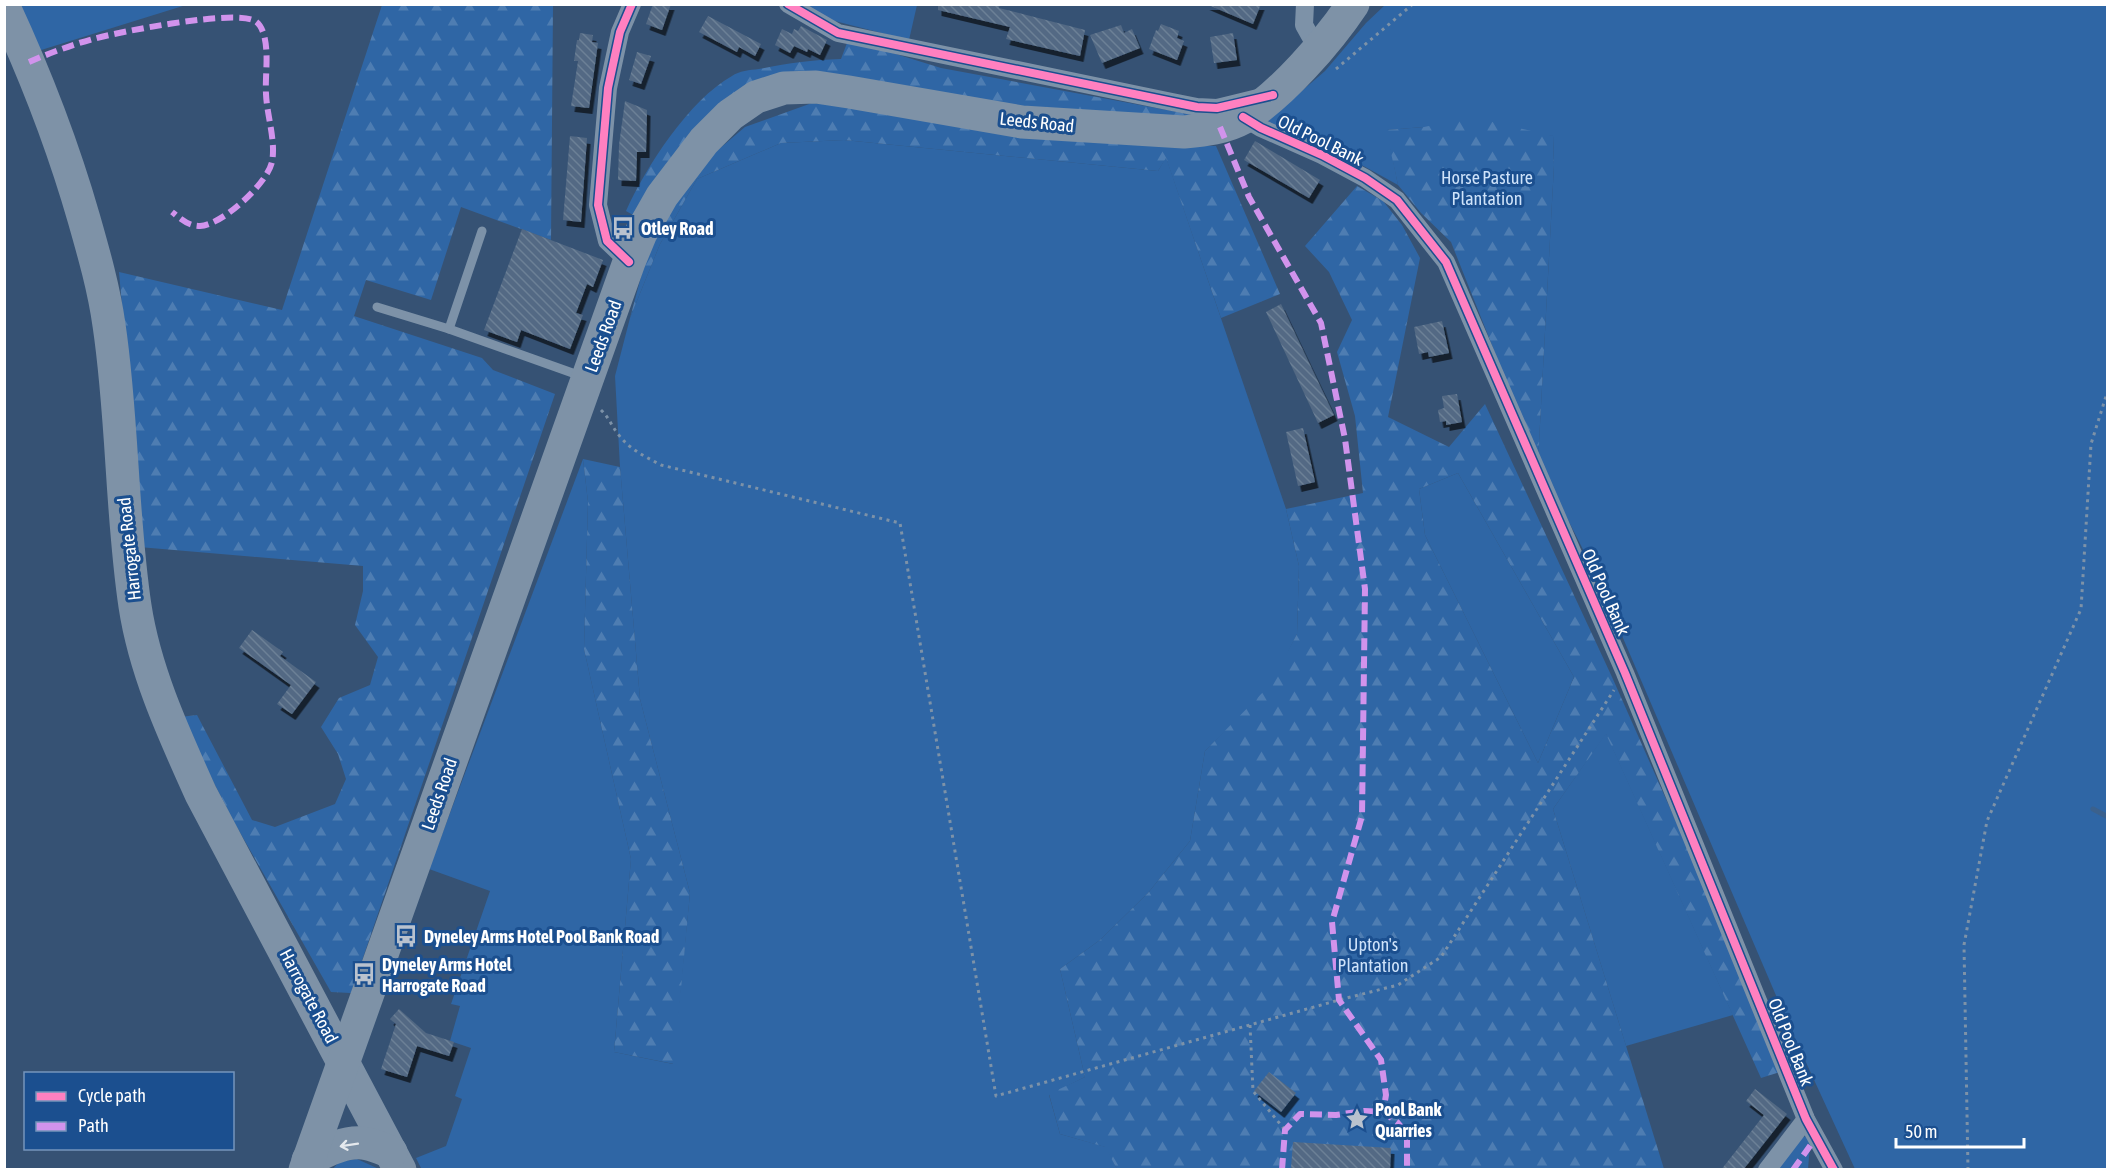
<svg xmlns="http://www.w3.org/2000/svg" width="2112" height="1174" viewBox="0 0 2112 1174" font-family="'Asap Condensed',sans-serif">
<defs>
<pattern id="forest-firs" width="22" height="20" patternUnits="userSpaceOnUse" patternTransform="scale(1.5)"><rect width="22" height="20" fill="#2f66a5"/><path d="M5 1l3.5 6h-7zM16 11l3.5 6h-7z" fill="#4e7db2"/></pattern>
<pattern id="building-back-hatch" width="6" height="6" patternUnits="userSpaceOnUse" patternTransform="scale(1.5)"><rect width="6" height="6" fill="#526984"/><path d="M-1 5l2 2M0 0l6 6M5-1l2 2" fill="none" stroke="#6c8096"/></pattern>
<filter id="shadow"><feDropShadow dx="3.5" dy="6" stdDeviation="0" flood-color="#0009"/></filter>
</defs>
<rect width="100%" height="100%" fill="#365274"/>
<g fill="#2f66a5">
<polygon points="18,5 186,5 38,51"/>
<polygon points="801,5 917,5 909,40 823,18"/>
<path d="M 1385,5 L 2107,5 L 2107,1169 L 1855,1169 L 1787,1021 L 1596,575 L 1538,461 L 1554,165 L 1553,136 L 1424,127 L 1387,130 L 1398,185 C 1357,162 1314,139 1269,125 L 1268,120 L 1325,71 L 1366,23 Z"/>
<polygon points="844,140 1158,171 1166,157 1286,509 1299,566 1297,634 1271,687 1205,751 1190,841 1148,893 1100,940 1060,969 1085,1077 1049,1095 1060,1134 1106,1147 1117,1169 422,1170 416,1158 446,1146 462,1099 455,1096 471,1048 450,1041 460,1006 451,1004 490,891 429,869 583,459 588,502 584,649 631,859 614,1052 673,1064 690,893 640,699 620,467 615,376 630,318 660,244 697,179 781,143"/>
<polygon points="1458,473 1574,677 1538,763 1425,535 1419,489"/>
<polygon points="1606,733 1733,1015 1626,1046 1553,809"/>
<polygon points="1811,1134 1808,1169 1776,1170 1801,1138"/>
<polygon points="357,1159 379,1169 332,1170 339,1162"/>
</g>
<g fill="url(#forest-firs)" fill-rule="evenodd">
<polygon points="382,5 553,5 551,240 461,207 431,300 366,280 354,316 482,358 493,370 555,394 351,993 331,992 234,822 180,717 197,715 252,820 275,827 335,804 346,779 338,754 321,727 339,698 370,685 378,657 355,625 363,591 363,566 139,547 126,350 119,272 282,310"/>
<path d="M 847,43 L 867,45 L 941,68 L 1194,115 L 1192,123 L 1014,110 L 788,79 L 640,219 L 626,211 C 646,167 689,100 732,76 C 739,71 750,70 759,69 C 788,63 811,60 841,59 Z"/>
<polygon points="812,103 882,110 1142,145 1216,146 1280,294 1221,318 1166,158 1158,171 844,140 781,143 697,179 660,244 630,318 648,251 683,185 712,155 745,127"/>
<polygon points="1471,117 1553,136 1554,165 1538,461 1451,242 1421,213 1398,185 1386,130 1424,127"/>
<path d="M 1357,186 L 1383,201 L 1402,225 L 1420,258 L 1388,417 L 1449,447 L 1485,404 L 1612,677 L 1786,1070 L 1761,1078 L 1606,734 L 1553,809 L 1664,1169 L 1117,1169 L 1105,1147 L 1060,1134 L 1049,1094 L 1085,1077 L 1060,969 L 1100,940 L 1148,893 L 1190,841 L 1205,751 L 1270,685 L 1297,634 L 1299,566 L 1286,509 L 1363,493 L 1355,416 L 1337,352 L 1352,320 L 1329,272 L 1305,246 ZM 1458,473 L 1574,677 L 1538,763 L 1425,535 L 1419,489 Z"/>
<polygon points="583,459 620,467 640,699 690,893 674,1064 614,1052 631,859 584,649 588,502"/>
</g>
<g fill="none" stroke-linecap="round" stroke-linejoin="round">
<polyline stroke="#3b618d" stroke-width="5" points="2093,809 2108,817"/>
</g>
<g fill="url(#building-back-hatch)" filter="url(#shadow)">
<polygon points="653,4 671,4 662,30 646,24"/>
<polygon points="938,4 1000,4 999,8 1085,30 1080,56 1006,39 1010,27 938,10"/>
<polygon points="1206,4 1261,4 1253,24"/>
<polygon points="708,16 761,44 755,56 739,47 737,52 699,32"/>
<polygon points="1161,24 1179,31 1177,38 1184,41 1177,60 1149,49 1156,30 1158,31"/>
<polygon points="1121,25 1124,33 1132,29 1140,48 1102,63 1090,35"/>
<polygon points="801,26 827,40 820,55 808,49 807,52 794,46 790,53 775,45 782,29 792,34 794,29 798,31"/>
<polygon points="580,33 593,35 592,42 598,43 589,108 571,106 578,61 574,61 577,40 579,40"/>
<polygon points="1233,33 1237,60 1214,63 1210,37"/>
<polygon points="637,52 651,56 641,84 629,80"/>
<polygon points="625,101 647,110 646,152 637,152 636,181 618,180 619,145"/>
<polygon points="570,136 587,138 581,222 563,220"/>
<polygon points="1255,141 1320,180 1309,198 1244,160"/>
<polygon points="522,229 603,260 593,287 587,284 576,313 583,315 570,349 521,330 517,342 484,330"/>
<polygon points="1281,304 1334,415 1318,423 1266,312"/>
<polygon points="1442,321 1449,353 1429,357 1428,352 1419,354 1414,327"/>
<polygon points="1457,394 1462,422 1446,425 1446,421 1440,422 1438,410 1444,408 1442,396"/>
<polygon points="1303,428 1315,482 1298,486 1286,432"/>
<polygon points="252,630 283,652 280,656 316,682 292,714 277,704 291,685 239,648"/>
<polygon points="399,1009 426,1033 454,1042 449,1056 417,1046 407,1077 381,1069 396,1024 390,1019"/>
<polygon points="1269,1072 1296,1093 1281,1112 1254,1091"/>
<polygon points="1755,1089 1787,1114 1743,1170 1721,1170 1764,1115 1746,1101"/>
<polygon points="1293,1142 1391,1148 1390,1170 1291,1168"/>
</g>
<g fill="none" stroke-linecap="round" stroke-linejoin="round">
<g stroke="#7d92a8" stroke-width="3" stroke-dasharray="3 4.5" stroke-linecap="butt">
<polyline points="1336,69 1413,4"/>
<path d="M 601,410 C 610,419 611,425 618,434 C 629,449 644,456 661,465 L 900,523 L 996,1096 L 1339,1000 L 1398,985 L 1441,957 L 1614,690"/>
<polyline points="1250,1025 1253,1091 1285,1130"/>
<polyline points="1968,1170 1964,945 1987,821 2081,609 2091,444 2108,390"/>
</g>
<g stroke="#7d92a8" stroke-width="9">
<polyline points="482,231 449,329 581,376"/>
<polyline points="377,307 449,329"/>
</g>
<g stroke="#7d92a8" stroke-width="18">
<polyline points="788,4 838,33 1172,102 1197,107 1217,108 1262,97"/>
<polyline points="1305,4 1304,25 1318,50"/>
<polyline points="1243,117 1261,128 1322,155 1365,178 1397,200 1446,262 1625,673 1806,1119 1834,1170"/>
<polyline points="629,262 607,241 598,205 608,88 620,32 632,4"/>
<polyline points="1767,1170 1806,1119"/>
</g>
<g stroke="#7e92a7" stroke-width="33">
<path d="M 4,7 C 36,76 63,146 84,219 C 94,254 104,289 109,325 C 123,418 121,513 135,606 C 145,672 174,734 201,794 L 400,1170"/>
<path d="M 308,1160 C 325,1151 348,1139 368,1144 C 376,1146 383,1149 391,1152"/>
<path d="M 305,1170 L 629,262 L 641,233 L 662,196 L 704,141 L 730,115 L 756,97 L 784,88 L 816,87 L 849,92 L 1022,122 L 1184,132 C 1205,130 1225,128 1243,118 C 1280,97 1329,40 1353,4"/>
</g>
<g stroke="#d193ec" stroke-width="6" stroke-dasharray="12 6" stroke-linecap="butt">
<path d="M 29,62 C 50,53 71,45 93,39 C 118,32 235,9 255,21 C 260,24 262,29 264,35 C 269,54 265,75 266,94 C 267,116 276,141 272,162 C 267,184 222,225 200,226 C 188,226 181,219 172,212"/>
<polyline points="1220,127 1249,197 1321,323 1345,439 1365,589 1362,816 1332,922 1339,1000 1381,1060 1386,1095 1383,1112"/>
<polyline points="1282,1170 1285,1130 1300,1114 1336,1115 1364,1111 1383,1112 1397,1122 1407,1134 1407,1170"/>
<polyline points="1793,1170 1817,1136"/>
</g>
<g stroke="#1b4f8f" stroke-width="11">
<g id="cycleway">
<polyline points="788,4 838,33 1197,107 1217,108 1273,95"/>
<polyline points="1243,117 1261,128 1322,155 1365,178 1397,200 1446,262 1625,673 1806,1119 1834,1170"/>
<polyline points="629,262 607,241 598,205 608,88 620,32 632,4"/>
</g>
</g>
<use href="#cycleway" stroke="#ff80c0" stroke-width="8"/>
</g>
<defs><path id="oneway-shaft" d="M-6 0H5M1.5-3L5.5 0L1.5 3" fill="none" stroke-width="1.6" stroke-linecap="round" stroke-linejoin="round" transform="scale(1.5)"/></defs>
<use stroke="#e5e9ed" href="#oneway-shaft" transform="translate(349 1145) rotate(171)"/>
<defs>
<g id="bus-bare" transform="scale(1.8)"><path d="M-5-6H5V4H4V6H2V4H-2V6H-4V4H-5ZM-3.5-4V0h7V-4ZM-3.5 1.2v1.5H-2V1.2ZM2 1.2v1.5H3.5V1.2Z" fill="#b9c2ce" stroke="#1b4f8f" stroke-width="2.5" paint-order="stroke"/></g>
<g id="sight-bare" transform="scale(1.8)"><path d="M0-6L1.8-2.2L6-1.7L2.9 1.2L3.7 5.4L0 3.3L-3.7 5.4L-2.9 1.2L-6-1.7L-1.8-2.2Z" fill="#b9c2ce" stroke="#1b4f8f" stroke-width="2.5" paint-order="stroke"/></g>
</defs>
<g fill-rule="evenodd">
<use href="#bus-bare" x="623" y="228"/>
<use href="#bus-bare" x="406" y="936"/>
<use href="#bus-bare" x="364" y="974"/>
<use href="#sight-bare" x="1357" y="1119"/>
</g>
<g text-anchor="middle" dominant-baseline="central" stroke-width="6" stroke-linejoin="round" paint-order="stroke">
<g font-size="18" fill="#fff" stroke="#1b4f8f">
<text transform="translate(1037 122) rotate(6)">Leeds Road</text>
<text transform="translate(1321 140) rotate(26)">Old Pool Bank</text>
<text transform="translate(603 336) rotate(-70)">Leeds Road</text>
<text transform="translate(129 549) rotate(-96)">Harrogate Road</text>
<text transform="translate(1606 592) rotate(66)">Old Pool Bank</text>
<text transform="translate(439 794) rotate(-71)">Leeds Road</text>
<text transform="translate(309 996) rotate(62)">Harrogate Road</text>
<text transform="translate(1791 1042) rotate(68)">Old Pool Bank</text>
</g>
<g font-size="18" fill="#cfe3fa" stroke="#1b4f8f">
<text x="1487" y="177">Horse Pasture<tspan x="1487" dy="21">Plantation</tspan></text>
<text x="1373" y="944">Upton's<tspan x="1373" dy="21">Plantation</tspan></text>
</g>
<g font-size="18" font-weight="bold" fill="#fff" stroke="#1b4f8f" text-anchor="start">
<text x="641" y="228">Otley Road</text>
<text x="424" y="936">Dyneley Arms Hotel Pool Bank Road</text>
<text x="382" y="964">Dyneley Arms Hotel<tspan x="382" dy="21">Harrogate Road</tspan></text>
<text x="1375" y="1109">Pool Bank<tspan x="1375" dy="21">Quarries</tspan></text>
</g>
</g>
<rect width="2112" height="1174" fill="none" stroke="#ffffff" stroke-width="12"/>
<rect x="24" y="1072" width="210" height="78" fill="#1b4f8f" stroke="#7695bc" stroke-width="1.5"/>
<rect x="36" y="1092" width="30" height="9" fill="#ff80c0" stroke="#7695bc" stroke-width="1.5"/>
<text x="78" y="1102" font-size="18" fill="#ffffff">Cycle path</text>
<rect x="36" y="1122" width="30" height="9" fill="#d193ec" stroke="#7695bc" stroke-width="1.5"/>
<text x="78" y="1132" font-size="18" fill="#ffffff">Path</text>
<path d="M1896 1138v9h128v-9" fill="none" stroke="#ffffff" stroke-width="3"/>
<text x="1905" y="1138" font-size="18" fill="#ffffff" stroke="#1b4f8f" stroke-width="4.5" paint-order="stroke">50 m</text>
</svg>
